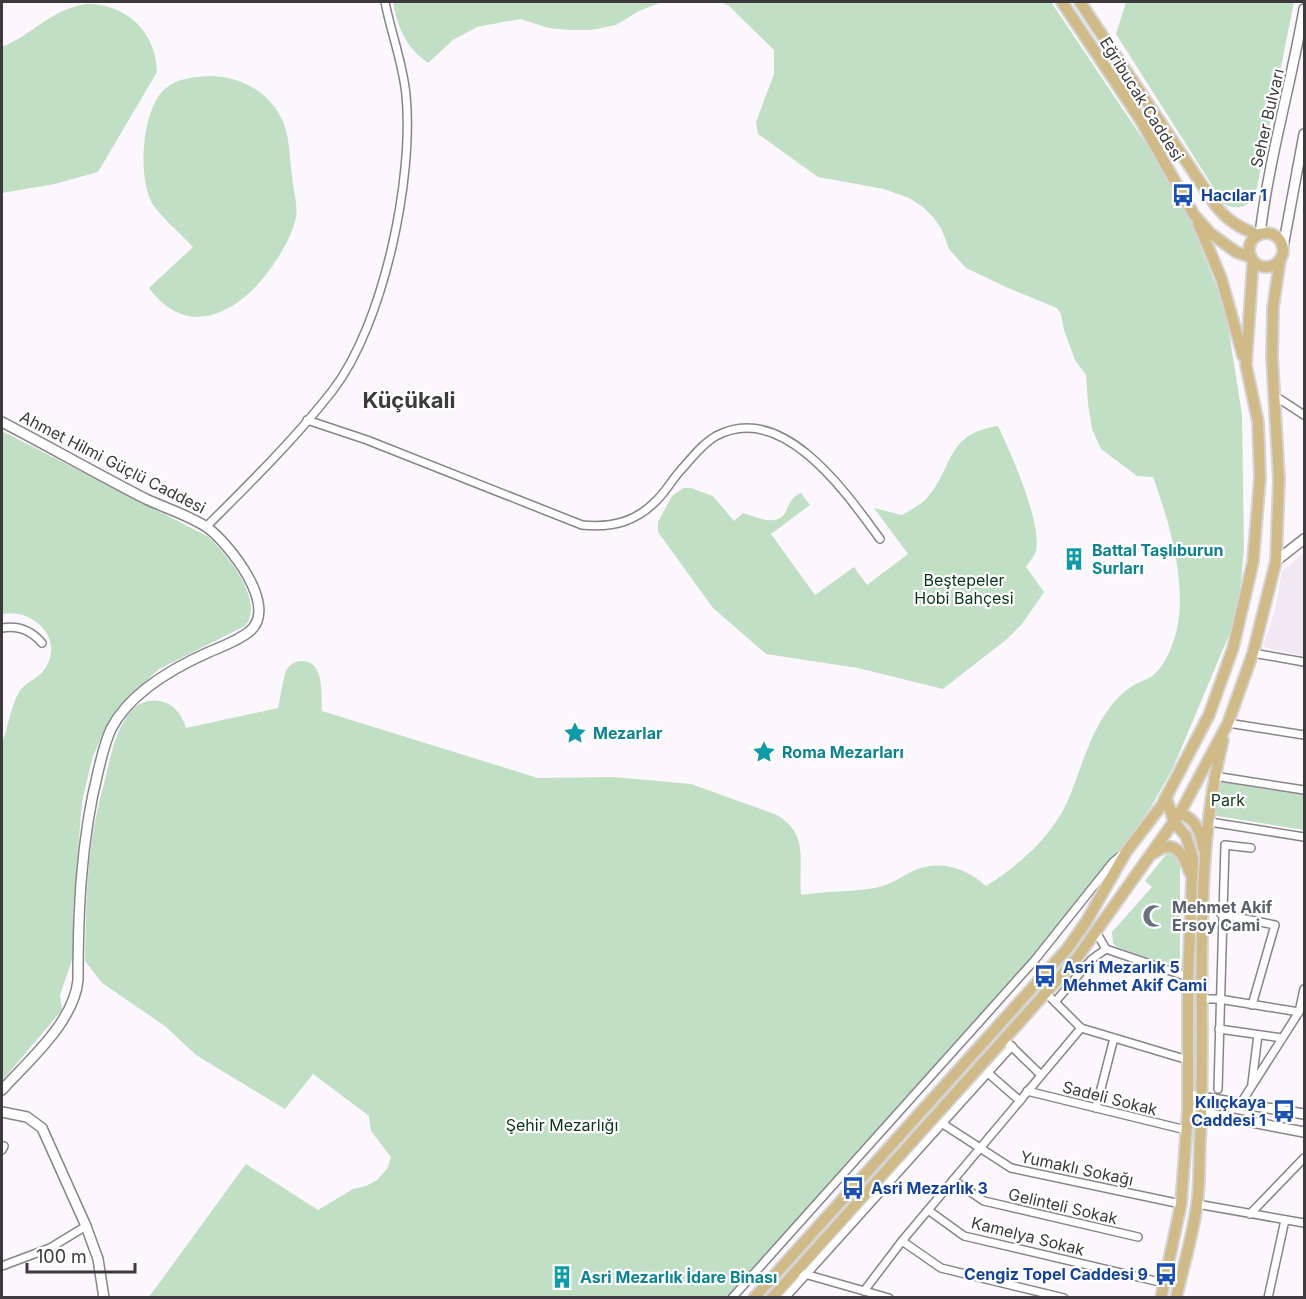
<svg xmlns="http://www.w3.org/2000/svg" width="1306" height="1299" viewBox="0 0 1306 1299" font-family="Inter,sans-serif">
<rect width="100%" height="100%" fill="#fcf7fc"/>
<polygon fill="#f2e8f3" points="1304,553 1304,656 1263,647 1275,610 1282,571"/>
<g fill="#c1dfc5">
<path d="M 393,2 L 662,2 L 639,11 L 616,25 L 591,30 L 570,30 L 549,28 L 520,19 L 477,27 L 453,40 L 428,63 C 406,48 397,26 393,2 Z"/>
<path d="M 721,2 L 1051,2 L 1179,193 L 1220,296 L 1229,332 L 1242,415 L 1244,549 L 1241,582 L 1234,618 L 1229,635 L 1173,768 L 1151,807 L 1118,854 L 1061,926 L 731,1297 L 149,1297 L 246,1164 L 318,1210 L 353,1189 L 366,1186 L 377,1180 L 387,1169 L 391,1157 L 371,1131 L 369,1116 L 313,1074 L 285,1109 L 196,1055 L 165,1026 L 102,983 L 85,961 C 86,923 86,885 91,847 C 94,821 101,796 107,771 C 113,746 124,695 159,701 C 174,703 182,715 186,728 L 278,708 C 281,696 282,682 286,671 C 289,665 295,661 301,661 C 325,660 321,695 322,711 L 538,778 L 613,777 L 691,784 L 777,815 C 810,835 798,861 801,895 C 826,891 851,892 875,888 C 890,885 901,877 913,871 C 939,859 966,868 986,886 C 1021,864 1056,833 1071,793 C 1082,765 1090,735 1108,710 C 1115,700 1124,691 1134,685 C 1139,682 1146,680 1151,677 C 1165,667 1173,645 1177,629 C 1187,582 1169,521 1153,477 L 1137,476 L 1101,449 L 1092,429 L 1088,404 L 1086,375 L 1075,360 L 1064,330 L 1061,314 L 1057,308 L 1008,288 L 966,268 L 949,249 L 942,230 L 934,218 L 923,207 L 909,198 L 884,189 L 818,177 L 758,134 L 756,122 L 774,74 L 774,50 L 729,6 Z"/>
<path d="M 1126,2 L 1294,2 L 1255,197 C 1247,208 1236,210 1224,204 L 1116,34 Z"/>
<path d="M 87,4 C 127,4 156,32 157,72 L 98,172 L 55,184 L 2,193 L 2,47 C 32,35 53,8 87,4 Z"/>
<path d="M 210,76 C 246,76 280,99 287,135 C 290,149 290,163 292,176 C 293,189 298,205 296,217 C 293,232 285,247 277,259 C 248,306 192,346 149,288 L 193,247 C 182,235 160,216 152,203 C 137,176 142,107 166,88 C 178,78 195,77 210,76 Z"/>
<path d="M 998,426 C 1011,453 1042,523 1036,551 C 1034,557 1029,562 1026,567 L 1044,592 L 1022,624 L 1007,639 L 943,689 L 858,668 L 766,654 L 713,608 L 658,532 L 658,522 L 672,496 L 683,488 L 691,488 L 713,496 L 734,521 L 743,513 C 756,517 779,528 786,511 C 790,502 792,497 801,493 L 810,505 L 771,534 L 815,595 L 854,567 L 867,585 L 908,554 L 874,508 L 902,515 C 910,510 919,506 926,499 C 954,469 944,434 998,426 Z"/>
<path d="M 2,431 L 207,536 C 226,552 266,602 245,626 L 159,669 L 120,705 L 106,726 L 92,759 L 82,802 L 73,911 L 73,957 L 60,995 L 62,1010 L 2,1081 L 3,741 C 8,726 11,706 19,692 C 25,682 40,678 46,667 C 64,637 32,608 2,614 Z"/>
<polygon points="1210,780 1304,795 1304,830 1205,814"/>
<polygon points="1168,852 1173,853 1180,864 1180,965 1177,969 1117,947 1113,943 1112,932 1152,887 1145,881"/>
</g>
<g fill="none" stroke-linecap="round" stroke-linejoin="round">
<g stroke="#898489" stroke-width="10">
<g id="street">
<polyline points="1275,396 1304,415"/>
<path d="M 307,420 L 367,440 L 582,525 C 612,528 636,522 657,500 C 666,491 672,480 680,471 C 691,459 702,444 716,436 C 783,400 847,494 880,539"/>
<path d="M 206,527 C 250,483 295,439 333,390 C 384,323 414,178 406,95 C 403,63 391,33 385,2"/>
<path d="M 2,628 C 18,625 31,630 42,643"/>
<polyline points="1253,653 1304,662"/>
<polyline points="1228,723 1304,735"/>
<polyline points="1214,776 1304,790"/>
<polyline points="1210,822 1304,837"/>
<polyline points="1221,914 1275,925 1252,1005"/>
<polyline points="1096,932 1106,949 1188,977"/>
<polyline points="1046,993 1081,1028 1188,1060"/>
<polyline points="1202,999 1219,999 1299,1012"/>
<polyline points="1055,1002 1092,959 1106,949"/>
<polyline points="1219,1029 1282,1038"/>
<polyline points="1008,1043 1041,1075"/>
<polyline points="988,1073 1020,1101"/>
<polyline points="1252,1083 1258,1035"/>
<polyline points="1218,1089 1225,845 1251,848"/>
<polyline points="1027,1091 1186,1130"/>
<polyline points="1241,1103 1299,1012 1304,989"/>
<polyline points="1096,1108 1114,1038"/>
<polyline points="943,1124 1011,1168 1181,1204"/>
<polyline points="2,1150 4,1146"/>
<polyline points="953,1180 984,1201 1138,1237"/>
<polyline points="1197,1204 1304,1223"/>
<polyline points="928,1210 964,1236 1164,1283"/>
<polyline points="1250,1214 1304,1158"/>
<polyline points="902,1241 941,1268 1064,1298"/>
<polyline points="2,1266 50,1248 86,1226"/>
<polyline points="801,1273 889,1298"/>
<polyline points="864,1291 902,1241 1081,1028"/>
<polyline points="732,1298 1034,961 1113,862 1124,853"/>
<polyline points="785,1298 1012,1046"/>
<polyline points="1268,1298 1285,1220"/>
</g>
</g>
<g stroke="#898489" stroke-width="12">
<g id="secondary">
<path d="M 1260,234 C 1269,158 1291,84 1304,9"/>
<polyline points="1283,247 1304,134"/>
<path d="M 2,422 C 50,447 97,474 146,499 C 165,508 191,516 208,528 C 229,544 279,606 250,631 C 238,641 223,646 209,652 C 173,668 130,692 111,729 C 105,742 101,759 98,772 C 81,840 78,911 78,980 C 74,1022 29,1060 2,1090"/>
<polyline points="1276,561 1304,539"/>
<polyline points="1189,1095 1304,1114"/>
<polyline points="1188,1110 1304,1132"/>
<polyline points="2,1112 27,1117 42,1128 86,1226 98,1259 104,1298"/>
</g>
</g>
<g stroke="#d4d4d4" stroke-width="14">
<g id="primary">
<polyline points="1062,2 1140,119 1194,215 1210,233 1236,252 1251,257"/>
<path d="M 1080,2 L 1216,206 C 1228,221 1240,228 1258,235"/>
<polyline points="1198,223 1221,278 1243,356"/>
<circle cx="1266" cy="250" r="17"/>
<path d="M 1174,813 C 1193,814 1201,830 1203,848"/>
<path d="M 1154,853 C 1175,837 1184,855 1190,873"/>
<polyline points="754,1298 1067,949 1086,922 1126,852 1162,805 1209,715 1233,648 1253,562 1260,478 1258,422 1246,365 1253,261"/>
<polyline points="772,1298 1077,958 1180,813 1228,723 1253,653 1276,561 1279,479 1272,357 1273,308 1280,260"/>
<polyline points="1161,1298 1181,1204 1188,1110 1188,977 1193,858 1186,836 1174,822 1166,797"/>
<path d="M 1176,1298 C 1183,1267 1193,1235 1197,1204 C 1200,1183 1199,1161 1200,1140 C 1207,1007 1190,871 1223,740"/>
</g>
</g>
<use href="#street" stroke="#fff" stroke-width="7"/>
<use href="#secondary" stroke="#fff" stroke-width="9"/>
<use href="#primary" stroke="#d0bb88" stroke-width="10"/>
</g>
<defs>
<g id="bus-bare" transform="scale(1.8)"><path d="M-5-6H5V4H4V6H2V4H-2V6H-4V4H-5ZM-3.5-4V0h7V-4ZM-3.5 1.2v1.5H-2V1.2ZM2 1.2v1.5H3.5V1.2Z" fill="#1a4fb4" stroke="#fff" stroke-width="2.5" paint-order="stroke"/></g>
<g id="building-bare" transform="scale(1.8)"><path d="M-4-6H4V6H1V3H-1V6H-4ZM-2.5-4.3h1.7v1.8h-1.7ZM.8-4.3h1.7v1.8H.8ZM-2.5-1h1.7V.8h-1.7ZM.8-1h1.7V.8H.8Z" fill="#0f9aa8" stroke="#fff" stroke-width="2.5" paint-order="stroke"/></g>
<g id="sight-bare" transform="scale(1.8)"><path d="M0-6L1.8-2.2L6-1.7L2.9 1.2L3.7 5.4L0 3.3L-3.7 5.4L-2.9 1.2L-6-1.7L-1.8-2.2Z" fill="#0f9aa8" stroke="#fff" stroke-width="2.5" paint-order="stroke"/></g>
<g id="mosque-bare" transform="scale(1.8)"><path d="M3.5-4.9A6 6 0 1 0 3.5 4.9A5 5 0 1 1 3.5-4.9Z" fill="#6b7280" stroke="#fff" stroke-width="2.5" paint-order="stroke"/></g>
</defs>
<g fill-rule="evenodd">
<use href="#bus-bare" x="1183" y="195"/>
<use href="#building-bare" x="1074" y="559"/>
<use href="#sight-bare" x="575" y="733"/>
<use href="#sight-bare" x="764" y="752"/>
<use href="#mosque-bare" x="1154" y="916"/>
<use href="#bus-bare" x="1045" y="976"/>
<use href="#bus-bare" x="1284" y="1111"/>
<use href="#bus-bare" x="853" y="1188"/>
<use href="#bus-bare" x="1166" y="1274"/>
<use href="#building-bare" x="562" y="1277"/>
</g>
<g text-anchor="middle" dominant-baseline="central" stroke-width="4.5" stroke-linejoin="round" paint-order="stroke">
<g font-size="16" fill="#3c3a3c" stroke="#fff">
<text transform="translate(1142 99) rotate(58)">Eğribucak Caddesi</text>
<text transform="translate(1267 118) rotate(-77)">Seher Bulvarı</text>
<text transform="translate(113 462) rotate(27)">Ahmet Hilmi Güçlü Caddesi</text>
<text transform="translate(1110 1098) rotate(14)">Sadeli Sokak</text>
<text transform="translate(1077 1168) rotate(12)">Yumaklı Sokağı</text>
<text transform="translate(1063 1206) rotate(13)">Gelinteli Sokak</text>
<text transform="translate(1028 1236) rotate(14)">Kamelya Sokak</text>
</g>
<g font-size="16" font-weight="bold" fill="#164399" stroke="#fff" text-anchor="start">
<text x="1201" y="195">Hacılar 1</text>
<text x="1063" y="967">Asri Mezarlık 5<tspan x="1063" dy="18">Mehmet Akif Cami</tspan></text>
<text x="1266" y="1102" text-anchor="end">Kılıçkaya<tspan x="1266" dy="18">Caddesi 1</tspan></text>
<text x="871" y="1188">Asri Mezarlık 3</text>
<text x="1148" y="1274" text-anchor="end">Cengiz Topel Caddesi 9</text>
</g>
<g font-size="16" font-weight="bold" fill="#0d838f" stroke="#fff" text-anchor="start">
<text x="1092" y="550">Battal Taşlıburun<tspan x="1092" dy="18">Surları</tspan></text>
<text x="593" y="733">Mezarlar</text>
<text x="782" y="752">Roma Mezarları</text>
<text x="580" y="1277">Asri Mezarlık İdare Binası</text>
</g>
<g font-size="16" fill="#083517" stroke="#fff">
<text x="964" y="580">Beştepeler<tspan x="964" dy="18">Hobi Bahçesi</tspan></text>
<text x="1228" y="800">Park</text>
<text x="562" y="1125">Şehir Mezarlığı</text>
</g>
<g font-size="16" font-weight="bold" fill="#5b616d" stroke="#fff" text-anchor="start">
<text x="1172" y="907">Mehmet Akif<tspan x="1172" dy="18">Ersoy Cami</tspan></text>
</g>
<g font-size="22" font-weight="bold" fill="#3c3a3c" stroke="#fff">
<text x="409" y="400">Küçükali</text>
</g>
</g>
<rect width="1306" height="1299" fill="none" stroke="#3c3a3c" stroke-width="6"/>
<path d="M27 1263v9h108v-9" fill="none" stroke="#3c3a3c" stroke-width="3"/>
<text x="36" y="1263" font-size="18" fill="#3c3a3c" stroke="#ffffff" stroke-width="4.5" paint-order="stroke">100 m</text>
</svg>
